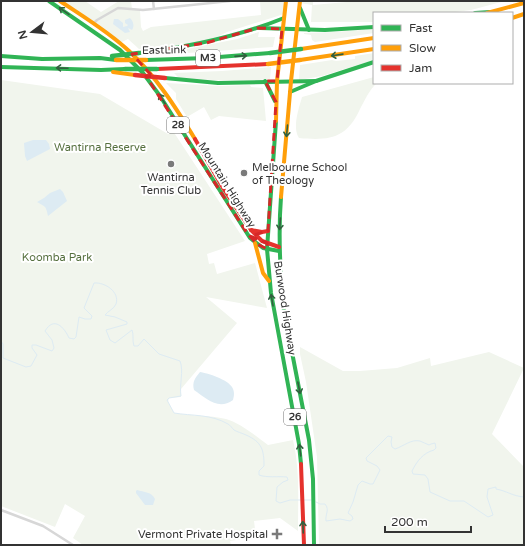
<svg xmlns="http://www.w3.org/2000/svg" width="525" height="546" viewBox="0 0 525 546" font-family="'Varela Round',sans-serif">
<rect width="100%" height="100%" fill="#fff"/>
<g fill="#f1f5ed">
<polygon points="60,1 85,1 101,12 119,1 131,1 132,9 140,10 141,27 143,31 151,27 261,15 260,1 286,1 284,14 227,32 213,39 178,46 139,49 128,39 120,43"/>
<polygon points="300,1 313,1 313,5 358,1 505,1 471,10 448,13 374,13 374,22 311,22 312,5 300,3"/>
<polygon points="374,29 374,33 315,42 312,40 311,35 304,34 304,33 336,32"/>
<polygon points="259,32 258,37 275,37 273,47 187,53 187,49 237,39"/>
<polygon points="374,53 374,60 322,76 299,80 300,65 332,60 336,61 355,59 355,56"/>
<path d="M 271,67 L 270,79 C 239,82 209,80 179,78 L 174,73 L 222,71 Z"/>
<path d="M 374,77 L 374,83 L 377,83 C 369,90 365,100 360,109 C 347,138 330,141 299,138 C 292,127 299,108 302,97 Z"/>
<path d="M 1,80 L 100,94 L 168,134 L 173,131 L 245,241 L 207,254 L 209,264 L 214,263 L 217,274 L 255,263 L 267,308 L 206,297 L 237,323 L 181,389 L 181,397 L 169,398 L 168,402 L 174,413 C 191,416 209,415 226,419 C 240,423 256,436 268,445 L 293,440 C 300,470 298,500 298,531 L 280,518 L 254,521 L 256,537 L 230,541 L 231,545 L 83,545 L 73,538 L 85,516 L 65,504 L 55,527 L 1,506 Z"/>
<polygon points="166,83 221,86 250,85 251,87 263,88 266,121 219,116 211,120 204,107 187,117 176,99 176,93"/>
<polygon points="300,347 343,371 360,371 397,368 430,358 431,366 489,352 524,368 492,434 524,467 524,545 319,545 317,457 306,382 300,354"/>
</g>
<g fill="#ddebf3">
<path d="M 130,18 C 133,21 135,26 132,30 L 128,28 L 130,32 L 125,33 L 113,24 L 114,19 L 118,19 L 123,23 L 123,27 L 127,26 L 128,25 L 125,23 L 125,20 Z"/>
<polygon points="33,140 46,140 49,144 50,149 27,161 25,156 24,143"/>
<path d="M 60,189 L 63,192 L 67,201 L 48,216 C 46,205 45,207 37,202 L 44,198 L 50,193 Z"/>
<path d="M 200,372 C 208,373 228,380 232,387 C 235,392 234,396 233,400 C 218,411 206,398 194,390 C 192,382 195,378 200,372 Z"/>
<path d="M 137,490 C 144,492 152,492 155,499 L 153,505 L 145,505 L 136,493 L 136,491 Z"/>
</g>
<g fill="none" stroke-linecap="round" stroke-linejoin="round">
<g stroke="#ddebf3" stroke-width="1">
<path d="M 1,341 L 3,344 L 3,358 L 26,367 L 31,366 L 37,355 L 32,348 L 32,345 L 36,345 L 52,351 L 54,348 L 52,340 L 45,331 C 54,316 64,327 69,338 L 74,339 L 76,337 L 79,317 L 85,319 L 91,319 L 92,316 L 84,308 L 94,283 C 105,282 120,292 116,304 C 114,309 108,311 105,315 L 115,317 L 127,322 L 127,324 L 106,330 L 110,340 L 115,343 L 132,330 C 134,335 132,340 134,346 L 138,346 L 144,339 L 159,354 L 180,361 C 184,371 179,385 181,396 L 169,398 L 167,400 L 174,413 C 192,416 211,414 228,424 C 230,425 232,428 234,430 C 237,432 242,433 246,435 C 262,442 264,450 264,466 L 259,471 L 259,475 C 267,478 278,476 287,477 L 288,480 L 283,482 L 277,487 L 276,501 L 280,503 L 290,500 L 301,500"/>
<polyline points="304,500 311,500"/>
<path d="M 316,502 L 320,504 L 325,504 C 330,510 325,514 326,521 L 340,519 L 350,521 L 353,519 L 352,516 L 348,513 L 353,502 L 358,485 L 362,481 L 370,484 L 373,484 L 380,470 L 377,466 L 367,461 L 366,458 L 388,436 L 392,437 L 391,442 L 392,447 L 395,449 C 404,446 411,439 420,441 C 423,442 426,444 429,445 L 431,444 L 435,443 L 436,448 L 434,450 C 423,453 417,461 412,471 L 413,474 L 425,475 L 428,479 L 430,492 L 450,501 L 464,501 L 488,517 L 493,515 L 487,497 L 488,489 L 496,487 L 496,489 C 507,491 512,496 524,497"/>
</g>
<g stroke="#d7d7d7" stroke-width="2.5">
<polyline points="153,1 154,9"/>
<polyline points="94,23 97,20 118,8 143,10 230,1"/>
<polyline points="1,510 43,526 73,545"/>
</g>
<g stroke="#30b455" stroke-width="4">
<polyline points="49,1 120,50 143,73 160,96 250,238 263,248 279,251"/>
<polyline points="300,8 309,30"/>
<polyline points="475,13 490,12"/>
<polyline points="260,28 325,30 374,27"/>
<path d="M 139,53 C 189,47 237,37 284,18"/>
<polyline points="1,56 42,59 100,58 116,60"/>
<polyline points="146,60 207,58 270,53"/>
<polyline points="1,67 101,70 125,69"/>
<polyline points="165,78 218,83 316,81"/>
<polyline points="265,81 275,101"/>
<polyline points="290,92 316,81 374,62"/>
<polyline points="276,121 267,249 271,293 299,444 301,464"/>
<path d="M 281,197 C 278,236 280,273 284,311 L 309,440 L 313,479 L 314,545"/>
</g>
<g stroke="#ff9f0a" stroke-width="4">
<path d="M 60,1 C 84,17 109,32 129,51 C 156,76 176,108 195,139"/>
<polyline points="487,13 524,3"/>
<polyline points="512,18 524,14"/>
<polyline points="301,49 374,38"/>
<polyline points="300,60 374,49"/>
<polyline points="113,72 135,75"/>
<polyline points="276,121 277,81 286,1"/>
<polyline points="281,197 291,81 300,1"/>
<polyline points="255,243 263,273 269,281"/>
</g>
<g stroke="#e5322d" stroke-width="4">
<polyline points="157,69 268,64"/>
<polyline points="195,139 223,188 251,230 262,241 279,247"/>
<polyline points="251,230 262,232 268,231"/>
<polyline points="301,464 304,545"/>
</g>
<g stroke="#30b455" stroke-width="4.5">
<polyline points="270,53 301,49"/>
<polyline points="112,56 139,53"/>
<polyline points="125,69 157,69"/>
</g>
<g stroke="#ff9f0a" stroke-width="4.5">
<polyline points="116,60 146,60"/>
<polyline points="268,64 300,60"/>
</g>
<polyline stroke="#e5322d" stroke-width="4.5" points="135,75 165,78"/>
</g>
<defs><path id="oneway-shaft" d="M-6 0H5M1.5-3L5.5 0L1.5 3" fill="none" stroke-width="1.6" stroke-linecap="round" stroke-linejoin="round"/></defs>
<g stroke="#32603f">
<use href="#oneway-shaft" transform="translate(64 11) rotate(-145)"/>
<use href="#oneway-shaft" transform="translate(337 55) rotate(172)"/>
<use href="#oneway-shaft" transform="translate(241 56) rotate(-4)"/>
<use href="#oneway-shaft" transform="translate(62 68) rotate(-178)"/>
<use href="#oneway-shaft" transform="translate(162 99) rotate(-123)"/>
<use href="#oneway-shaft" transform="translate(287 131) rotate(95)"/>
<use href="#oneway-shaft" transform="translate(280 224) rotate(94)"/>
<use href="#oneway-shaft" transform="translate(272 300) rotate(-100)"/>
<use href="#oneway-shaft" transform="translate(299 388) rotate(79)"/>
<use href="#oneway-shaft" transform="translate(300 450) rotate(-97)"/>
<use href="#oneway-shaft" transform="translate(303 527) rotate(-92)"/>
</g>
<path fill="none" stroke="#d62828" stroke-width="3" stroke-dasharray="8 5" stroke-linejoin="round" d="M 258,28 L 282,29 L 277,81 L 265,81 L 276,102 L 268,231 L 250,236 L 267,243 L 267,249 L 257,244 L 247,233 L 146,76 L 153,77 L 132,54 L 206,43 Z"/>
<g fill="#7a7a7a" stroke="#fff" stroke-width="1.5">
<circle cx="171" cy="164" r="4"/>
<circle cx="244" cy="173" r="4"/>
<path d="M275 528h4v4h4v4h-4v4h-4v-4h-4v-4h4z"/>
</g>
<g text-anchor="middle" dominant-baseline="central" stroke-width="4" stroke-linejoin="round" paint-order="stroke">
<g fill="#fff" stroke="#707070" stroke-width="1">
<rect x="196" y="50" width="24" height="16" rx="3"/>
<rect x="167" y="117" width="22" height="16" rx="3"/>
<rect x="284" y="409" width="22" height="16" rx="3"/>
</g>
<g font-size="10" font-weight="bold" fill="#333">
<text x="208" y="58">M3</text>
<text x="178" y="125">28</text>
<text x="295" y="417">26</text>
</g>
<g font-size="11" fill="#333" stroke="#fff">
<text transform="translate(164 50) rotate(-1)">EastLink</text>
<text transform="translate(227 185) rotate(58)">Mountain Highway</text>
<text transform="translate(285 308) rotate(81)">Burwood Highway</text>
</g>
<g font-size="11" fill="#56703f" stroke="#fff">
<text x="100" y="147">Wantirna Reserve</text>
<text x="57" y="257">Koomba Park</text>
</g>
<g font-size="11" fill="#333" stroke="#fff" text-anchor="start">
<text x="252" y="167">Melbourne School<tspan x="252" dy="13">of Theology</tspan></text>
<text x="171" y="177" text-anchor="middle">Wantirna<tspan x="171" dy="13">Tennis Club</tspan></text>
<text x="268" y="534" text-anchor="end">Vermont Private Hospital</text>
</g>
</g>
<rect width="525" height="546" fill="none" stroke="#333333" stroke-width="4"/>
<rect x="373" y="12" width="140" height="72" fill="#ffffff" stroke="#adadad"/>
<rect x="381" y="25" width="20" height="6" fill="#30b455" stroke="#adadad"/>
<text x="409" y="32" font-size="12" fill="#333333">Fast</text>
<rect x="381" y="45" width="20" height="6" fill="#ff9f0a" stroke="#adadad"/>
<text x="409" y="52" font-size="12" fill="#333333">Slow</text>
<rect x="381" y="65" width="20" height="6" fill="#e5322d" stroke="#adadad"/>
<text x="409" y="72" font-size="12" fill="#333333">Jam</text>
<g transform="translate(32 32) rotate(254)" stroke="#ffffff" stroke-width="3" paint-order="stroke">
<path d="M0-3L7 15L0 10L-7 15Z" fill="#333333"/>
<text y="-6" font-size="11" font-weight="bold" text-anchor="middle" fill="#333333">N</text>
</g>
<path d="M385 526v6h86v-6" fill="none" stroke="#333333" stroke-width="2"/>
<text x="391" y="526" font-size="12" fill="#333333" stroke="#ffffff" stroke-width="3" paint-order="stroke">200 m</text>
</svg>
